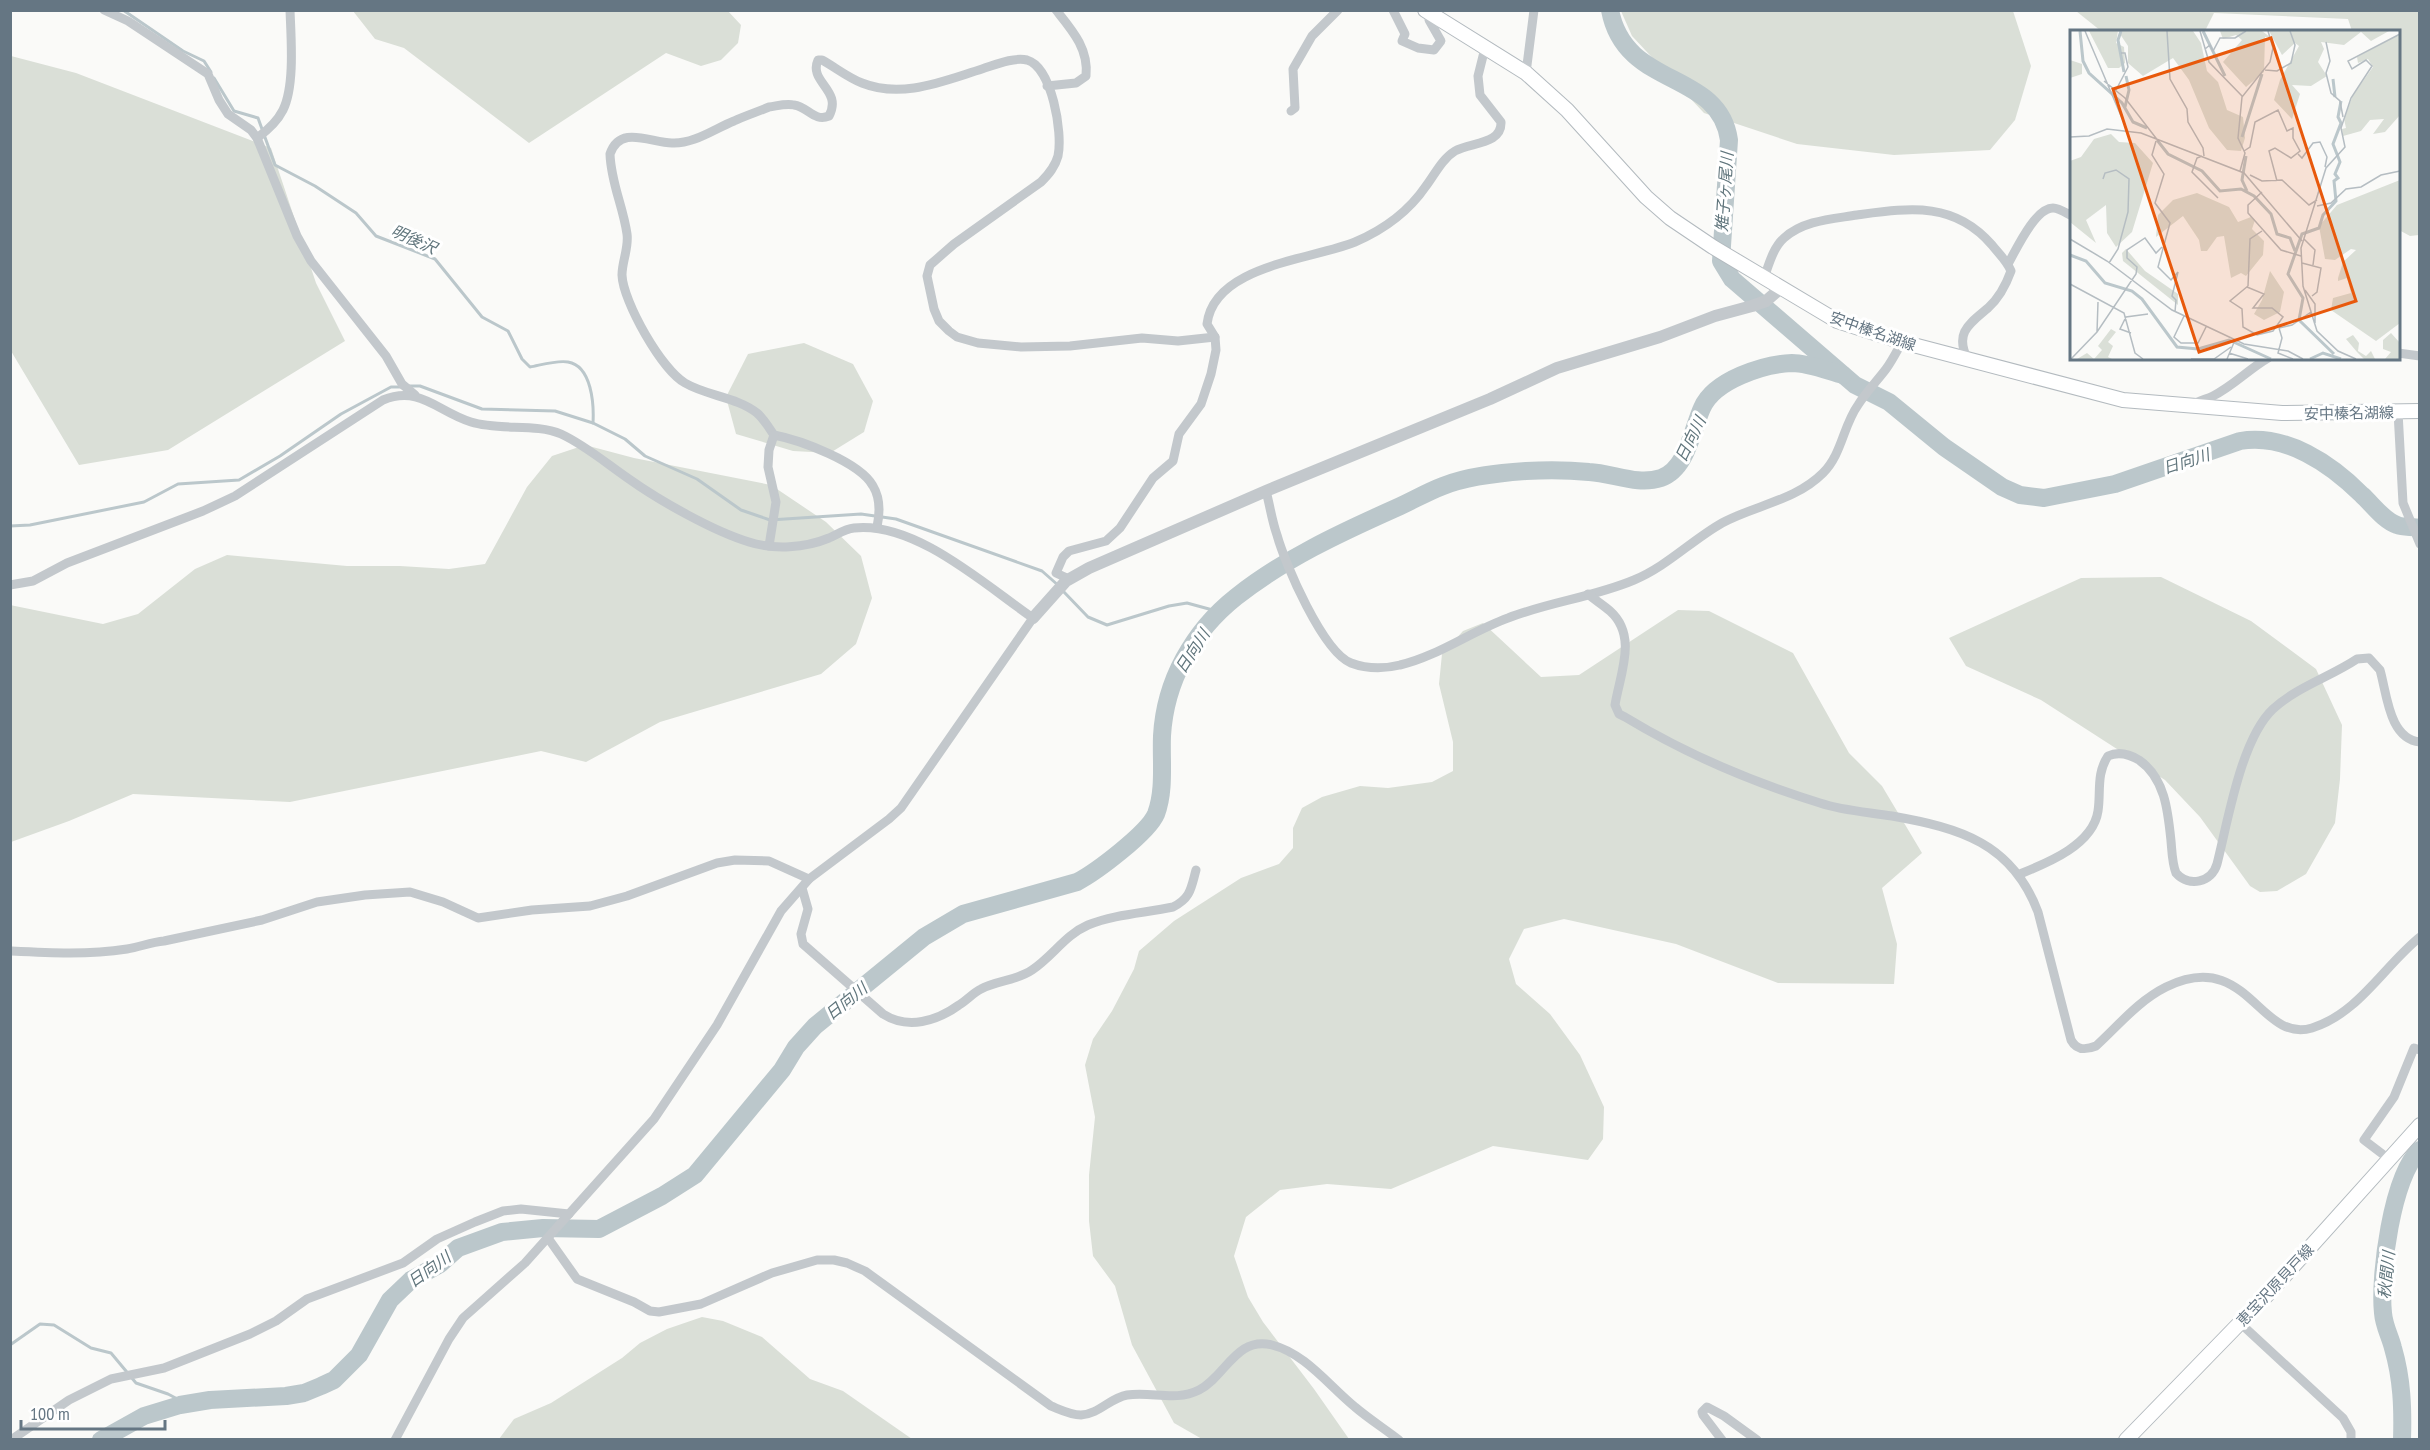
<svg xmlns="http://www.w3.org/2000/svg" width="2430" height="1450" viewBox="0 0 2430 1450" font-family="'PT Sans Narrow','Noto Sans JP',sans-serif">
<rect width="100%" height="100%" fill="#fafaf8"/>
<g fill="#dadfd7">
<polygon points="727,10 741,25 738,43 721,60 701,66 666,53 529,143 404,48 375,39 353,11"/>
<polygon points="1621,11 2013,11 2031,66 2015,120 1990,150 1894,155 1797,144 1704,113 1632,36"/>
<polygon points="2076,11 2419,11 2419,235 2410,236 2399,230 2398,32 2352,31 2348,19 2214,13 2205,31 2101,31"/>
<polygon points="11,56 76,73 271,148 316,283 345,341 168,450 79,465 11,351"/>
<polygon points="804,343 853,364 873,401 864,432 830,453 793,451 736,434 726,397 748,354"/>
<polygon points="585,445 634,458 771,485 826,522 861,556 872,598 856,644 821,674 660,722 586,762 541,751 290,802 133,794 69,821 11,842 10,605 103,624 138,614 195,569 227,555 347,566 400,566 449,569 485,564 527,487 552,456"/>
<polygon points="2161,577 2251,621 2316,669 2342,725 2340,779 2335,823 2306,874 2277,891 2260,892 2250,886 2200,817 2165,780 2041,700 1966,666 1949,638 2081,578"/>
<polygon points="1678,610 1709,611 1793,653 1849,753 1882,786 1922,853 1882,888 1897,944 1894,984 1778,983 1676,944 1564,919 1524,929 1509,959 1516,984 1550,1014 1580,1055 1604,1107 1603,1139 1588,1160 1493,1146 1391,1189 1327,1184 1280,1190 1246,1217 1234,1256 1248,1297 1263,1322 1314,1389 1349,1439 1202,1439 1174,1423 1132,1345 1115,1286 1093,1256 1089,1221 1089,1175 1095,1117 1085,1065 1093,1039 1112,1011 1134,969 1139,951 1174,921 1241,878 1279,864 1293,848 1293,828 1302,808 1322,797 1360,786 1388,788 1432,782 1453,771 1453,742 1439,684 1442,654 1463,631 1483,623 1541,677 1579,675"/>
<polygon points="702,1317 723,1321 762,1337 810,1379 843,1391 912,1439 499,1439 514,1419 551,1403 622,1358 640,1343 667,1329"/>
</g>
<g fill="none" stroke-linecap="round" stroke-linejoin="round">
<g stroke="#bbc7cb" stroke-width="3">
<polyline points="123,10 183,51 204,61 211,72"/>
<path d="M 214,78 L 234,111 L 258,118 L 275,165 L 315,186 L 356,213 L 376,236 L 435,259 L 482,317 L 508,331 L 522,359 L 530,367 C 541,365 557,360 568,362 C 592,366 594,405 593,423"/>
<polyline points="408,386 420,386 482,409 555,411 593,423 625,439 645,456 697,479 741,510 770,520 861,514 896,519 1042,571 1059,586"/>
<polyline points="10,526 30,525 144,502 178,484 239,480 280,456 341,414 391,387 401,387"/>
<polyline points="1063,591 1088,617 1107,625 1169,606 1187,603 1220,612"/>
<polyline points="10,1345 40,1324 54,1325 91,1348 111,1353 136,1383 168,1394 187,1404"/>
</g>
<g stroke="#bbc7cb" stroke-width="18">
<path d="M 1610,10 C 1625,90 1719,69 1729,140 L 1721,261 L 1732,279 L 1855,385 L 1889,402 L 1944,447 L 2002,487 L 2020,495 L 2044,498 L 2115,484 L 2240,441 C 2286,433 2331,464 2362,495 C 2373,505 2383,520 2397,525 C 2404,528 2412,526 2420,528"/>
<path d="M 101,1440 L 144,1416 L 180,1405 L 210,1400 L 286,1396 L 304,1393 L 321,1386 L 334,1380 L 359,1355 L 390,1300 L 411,1280 L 440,1264 L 458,1248 L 502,1232 L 543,1228 L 599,1229 L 662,1196 L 695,1175 L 782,1070 L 796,1047 L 815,1026 L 924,937 L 963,914 L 1077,882 C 1096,872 1148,833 1156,814 C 1165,790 1161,762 1162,736 C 1165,681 1193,631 1236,597 C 1284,559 1340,533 1396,508 C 1412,501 1427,492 1443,486 C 1468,476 1499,473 1526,471 C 1546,470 1568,470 1589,472 C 1613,473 1637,486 1661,478 C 1687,469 1692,430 1702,408 C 1714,380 1764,364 1792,363 C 1808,363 1828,371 1843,375"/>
<path d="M 2402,1440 C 2403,1408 2402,1379 2393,1348 C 2390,1336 2384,1326 2383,1313 C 2379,1277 2392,1175 2420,1150"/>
</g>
<g stroke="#b3babf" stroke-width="16">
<g id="secondary">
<polyline points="1425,10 1526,73 1567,110 1646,197 1670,218 1713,247 1837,321 1902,342 2123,400 2282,413 2420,411"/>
<polyline points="2126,1440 2269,1293 2420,1125"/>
</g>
</g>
<g stroke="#c3c8cc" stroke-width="9">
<polyline points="104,10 128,21 208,74 219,100 228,114 251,130 257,138 297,236 311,261 386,356 402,384 415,395"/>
<polyline points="1393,10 1405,34 1402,41 1418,48 1434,50 1441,41 1429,20 1431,14"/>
<polyline points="1526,73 1534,10"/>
<path d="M 1047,86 L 1076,83 L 1086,76 C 1089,49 1072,30 1056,10"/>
<polyline points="1291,111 1295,108 1293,69 1312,36 1338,10"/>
<path d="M 257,138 C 268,130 277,122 283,110 C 295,86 291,38 290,10"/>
<path d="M 2008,264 C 2016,250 2035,208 2053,208 C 2059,208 2066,213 2072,216"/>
<path d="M 1764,278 C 1769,264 1773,248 1784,238 C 1804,220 1833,219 1857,215 C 1910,208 1954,201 1992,245 C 1999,254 2007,261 2011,271 C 2006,285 1999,298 1988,308 C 1969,324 1954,333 1968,360"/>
<polyline points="2398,353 2420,356"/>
<path d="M 2192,406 C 2198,400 2205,400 2213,396 C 2233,386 2249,369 2268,358"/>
<polyline points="2398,412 2403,503 2420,544"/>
<path d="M 1266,491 C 1270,506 1272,521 1277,535 C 1285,564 1323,652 1351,663 C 1367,669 1384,669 1400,665 C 1436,657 1472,631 1508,618 C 1549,602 1594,597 1634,580 C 1666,567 1692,540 1722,523 C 1755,505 1795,501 1823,473 C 1842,454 1843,426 1858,405 C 1866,392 1877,381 1886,369 C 1892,361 1897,351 1902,342"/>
<path d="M 877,527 C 880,513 881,499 873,486 C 860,462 800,440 774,435 C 769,428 764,419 757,413 C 737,397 707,396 685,383 C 662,370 623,302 622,275 C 622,261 629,248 627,234 C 623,206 611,183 610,154 C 620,124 651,143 672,143 C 694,144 714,129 734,121 C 745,116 757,112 769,107 C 777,106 786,103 794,105 C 808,107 814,122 829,116 C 843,90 808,82 818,60 L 822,60 C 835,67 847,77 862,83 C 902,99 943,81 982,69 C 995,65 1013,57 1027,60 C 1052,67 1063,133 1058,156 C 1055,167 1049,174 1041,182 L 954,244 L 930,265 L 927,276 L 934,309 L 939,321 L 949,331 L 957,337 L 978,343 L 1021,347 L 1070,346 L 1142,338 L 1178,341 L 1215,337"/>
<polyline points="769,546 776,502 768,467 769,450 774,435"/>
<path d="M 1069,579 L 1056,573 L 1063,557 L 1069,551 L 1106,541 L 1120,528 L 1153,478 L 1173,461 L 1179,434 L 1201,404 L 1211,374 L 1216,350 L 1215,337 L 1207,324 C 1214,265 1311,260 1355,242 C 1383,230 1409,211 1426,186 C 1435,174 1442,159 1455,151 C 1470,142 1502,145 1501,122 L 1480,95 L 1478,76 L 1485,48"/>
<path d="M 10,585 L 33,581 L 67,563 L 203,511 L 235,496 L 383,400 C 420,385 438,412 471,422 C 499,431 536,423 561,434 C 585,445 607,464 629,479 C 660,501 713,531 749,542 C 774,550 805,548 829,538 C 838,534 845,529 854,528 C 915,521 985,585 1033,618 L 901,808 L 889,819 L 809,879 L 781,911 L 717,1025 L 654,1119 L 525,1263 L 463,1318 L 449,1339 L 395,1440"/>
<path d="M 1588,594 C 1595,600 1603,605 1610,611 C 1638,636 1620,674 1615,705 L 1619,714 L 1625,717 C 1686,754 1752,782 1820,803 C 1844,811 1868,812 1892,816 C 1960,828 2012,843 2038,912 L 2071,1040 C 2077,1051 2086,1050 2096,1046 C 2119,1025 2138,1001 2166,987 C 2248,947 2259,1044 2312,1028 C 2359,1013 2383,967 2420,937"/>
<path d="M 2020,874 C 2047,863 2093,845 2098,811 C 2101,792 2096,774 2108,756 C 2119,751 2129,754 2139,760 C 2165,778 2168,811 2171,841 C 2172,851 2172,863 2176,873 C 2189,888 2212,882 2217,864 C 2228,821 2241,739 2273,709 C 2297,687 2330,677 2357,659 L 2369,658 L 2380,670 C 2387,694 2389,739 2420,742"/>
<path d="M 802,888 L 808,909 L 801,934 L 803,944 L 883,1014 C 908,1030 937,1021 959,1005 C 967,1000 973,993 981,989 C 998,980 1016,981 1032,970 C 1053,956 1065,935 1088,925 C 1115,914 1145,913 1173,907 C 1191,898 1191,888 1196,870"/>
<path d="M 10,951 C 50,953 88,955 127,949 C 140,947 151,942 164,941 L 262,920 L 317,902 L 365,895 L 410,892 L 443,902 L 478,918 L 532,910 L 590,906 L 627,896 L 717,863 L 735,860 L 769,861 L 809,879"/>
<polyline points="2389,1159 2364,1140 2394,1097 2414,1048 2420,1050"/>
<path d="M 548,1238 L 577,1279 L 634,1302 L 650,1311 L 659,1312 L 701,1304 L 772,1273 L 817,1260 L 834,1260 L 847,1263 L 865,1271 L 887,1287 L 1051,1406 C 1061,1410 1071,1415 1081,1415 C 1099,1414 1110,1398 1127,1395 C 1152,1391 1175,1402 1199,1390 C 1226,1376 1236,1336 1272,1345 C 1305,1353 1330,1387 1355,1407 C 1369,1419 1385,1429 1399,1440"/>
<polyline points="2240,1323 2343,1418 2351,1432 2351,1440"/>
<polyline points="11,1440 69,1400 111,1379 164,1368 250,1334 276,1321 307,1299 403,1263 437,1239 475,1222 503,1211 521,1209 569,1214"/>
<polyline points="1722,1440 1703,1415 1702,1412 1707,1407 1724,1416 1757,1440"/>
</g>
<polyline stroke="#c3c8cc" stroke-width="12" points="1033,618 1066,581 1089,568 1266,491 1490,399 1557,368 1660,337 1715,316 1752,306 1766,301 1781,288"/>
<use href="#secondary" stroke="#fff" stroke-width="14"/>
</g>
<g text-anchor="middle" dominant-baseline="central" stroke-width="6" stroke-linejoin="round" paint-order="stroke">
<g font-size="15" fill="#657683" stroke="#fff">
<text transform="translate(1873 331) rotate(19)">安中榛名湖線</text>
<text transform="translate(2349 413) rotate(-1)">安中榛名湖線</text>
<text transform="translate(2275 1285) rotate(-47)">恵宝沢原貝戸線</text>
</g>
<g font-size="16" font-style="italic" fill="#60757c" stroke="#fff">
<text transform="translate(1724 192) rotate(-86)">雉子ヶ尾川</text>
<text transform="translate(414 239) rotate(24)">明後沢</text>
<text transform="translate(1690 439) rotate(-64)">日向川</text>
<text transform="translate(2186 461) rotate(-18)">日向川</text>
<text transform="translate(1192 651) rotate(-57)">日向川</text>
<text transform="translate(846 1001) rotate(-39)">日向川</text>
<text transform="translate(429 1269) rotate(-36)">日向川</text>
<text transform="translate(2386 1275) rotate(-84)">秋間川</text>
</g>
</g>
<g transform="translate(2070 30)">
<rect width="330" height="330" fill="#fafaf8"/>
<path d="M 19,1 L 123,1 L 131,13 L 137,41 L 148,52 L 157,80 L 173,87 L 175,108 L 171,121 L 157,120 L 139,98 L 119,50 L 103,28 L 73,46 L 58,33 L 58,16 L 48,1 L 46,13 L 54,17 L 55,33 L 49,38 L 38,38 ZM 150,1 L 192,1 L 200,7 L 195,7 L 194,42 L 176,57 L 153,32 L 172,10 L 166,5 L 153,9 ZM 199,1 L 319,1 L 301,11 L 291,2 L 274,15 L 251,12 L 254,19 L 248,32 L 257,46 L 241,56 L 222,55 L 230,64 L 222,89 L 204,70 L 210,50 L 229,16 L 225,13 L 212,25 ZM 330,4 L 330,85 L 315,102 L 303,104 L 314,89 L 300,90 L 291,101 L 273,106 L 272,99 L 276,98 L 274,89 L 283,65 L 303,37 L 298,29 L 288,33 L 287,27 ZM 0,30 L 12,34 L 12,44 L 0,48 ZM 41,104 L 49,112 L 65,113 L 83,133 L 62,202 L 46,217 L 37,203 L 36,175 L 16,190 L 26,213 L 0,192 L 0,131 L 11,127 L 24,109 ZM 330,150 L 330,293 L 306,311 L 261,280 L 263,268 L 281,263 L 277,248 L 268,251 L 268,248 L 273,232 L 286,220 L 281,219 L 265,230 L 255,229 L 249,196 L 267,175 ZM 127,163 L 159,177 L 168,192 L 181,187 L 185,190 L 182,199 L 194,211 L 193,225 L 176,246 L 171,243 L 161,248 L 154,206 L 147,207 L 137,221 L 131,221 L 129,210 L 113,186 L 86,207 L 88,185 L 103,170 ZM 56,219 L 75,241 L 108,264 L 108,275 L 53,231 L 52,223 ZM 200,241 L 214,262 L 210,282 L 194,290 L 184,284 L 192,270 ZM 41,299 L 46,302 L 38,312 L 43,316 L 38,327 L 42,329 L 7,329 L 17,323 L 24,329 L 32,320 L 28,316 ZM 321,303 L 330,313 L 329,329 L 315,329 L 321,322 L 313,319 L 313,310 ZM 283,305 L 289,313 L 288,321 L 296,326 L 301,321 L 305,329 L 294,329 L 287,322 L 276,309 Z" fill="#dadfd7"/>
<path fill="none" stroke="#bbc7cb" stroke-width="3" d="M 10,1 L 13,31 L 19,43 L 52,73 L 63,92 L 77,98M 51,1 L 48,10 L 54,42M 133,1 L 155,46M 263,49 L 265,67M 55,77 L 59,60 L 56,46M 172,107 L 192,44M 87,110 L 98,124 L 132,141 L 150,161 L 171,159 L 184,166 L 201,184 L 207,204 L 220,208 L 225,221M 176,126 L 172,150 L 177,161M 0,225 L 16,231 L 35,253 L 62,261 L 72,269 L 107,317 L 128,319 L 159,310 L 201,329M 264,324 L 229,290 L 233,268 L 218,244 L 232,204 L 249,198 L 253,185 L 266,171 L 264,151 L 268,148 L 265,144 L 270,132 L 263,114 L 271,93 L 268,87 L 271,71M 240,329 L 253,323 L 271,329"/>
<path fill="none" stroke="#b5bdc2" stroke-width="1.5" d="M 15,1 L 57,100M 97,1 L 100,49 L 117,79 L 118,92 L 133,118 L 134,126M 130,1 L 139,32 L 172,66M 256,12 L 260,31 L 256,43 L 261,63 L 270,71 L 273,87M 135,19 L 140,15 L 143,21 L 150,8 L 165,8 L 176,1M 195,40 L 207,41 L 221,33 L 225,15 L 220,1M 34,51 L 55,68 L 89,112M 46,60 L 58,37 L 55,23 L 51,23M 0,107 L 19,106 L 37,99 L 71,103 L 174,143 L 232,211M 86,111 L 82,125 L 94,144 L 85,173 L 100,193 L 88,237 L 101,250 L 108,242 L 102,266 L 106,270 L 105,282M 174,121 L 180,117 L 185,92 L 208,80 L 217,101 L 223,98 L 223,108 L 230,121 L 221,128 L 205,118 L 199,121 L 207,151M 228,124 L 232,128 L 243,113 L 250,112 L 257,127 L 255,137M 132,126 L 127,128 L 122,142 L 148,168M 170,141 L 175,123 L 168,108 L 172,67 L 200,32 L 203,18 L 198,1M 180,145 L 192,151 L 212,150 L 239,175 L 247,170M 33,149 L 35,143 L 46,140 L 59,149 L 58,182 L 48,219 L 39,233M 192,162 L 178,175 L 178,183 L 211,220 L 231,226M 247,176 L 261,173 L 276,159 L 291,157 L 311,145 L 330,141M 0,209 L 37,231 L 102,280 L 174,314 L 218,321 L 233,329M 234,209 L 245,220 L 243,235M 232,233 L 251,238 L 247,262 L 242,266M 0,254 L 54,283 L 65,323 L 73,329M 177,257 L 194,264 L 183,278 L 202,278 L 213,287 L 203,301 L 187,305 L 173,297 L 172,279 L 160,271 L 178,256 L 180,209 L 192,201M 235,260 L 245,274 L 245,293M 114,286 L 104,307 L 111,313 L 128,313 L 136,297M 209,298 L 212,308 L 208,323 L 223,329M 209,298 L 222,295 L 241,282M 27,302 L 28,272M 61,303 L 50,299 L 56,287 L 78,284M 159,323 L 178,329M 1,329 L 27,302 L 66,244 L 67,237 L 57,228 L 57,220 L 75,208 L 86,223 L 92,217M 121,329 L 144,329 L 161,317M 157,329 L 165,310M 286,329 L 268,321 L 247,301 L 233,256 L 231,218 L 256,138 L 275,117 L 271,98 L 281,68 L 302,36 L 296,30 L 282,39 L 278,31 L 330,4"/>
<path fill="#e8590c" fill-opacity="0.15" stroke="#e8590c" stroke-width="3" d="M 201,8 L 286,271 L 129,322 L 43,59 Z"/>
<rect width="330" height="330" fill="none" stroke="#657683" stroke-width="3"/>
</g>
<rect width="2430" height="1450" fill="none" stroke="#657683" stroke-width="24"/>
<path d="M21 1420v9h144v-9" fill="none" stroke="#657683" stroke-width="3"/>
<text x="30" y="1420" font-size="18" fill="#657683" stroke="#ffffff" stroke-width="4.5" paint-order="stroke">100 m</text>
</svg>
